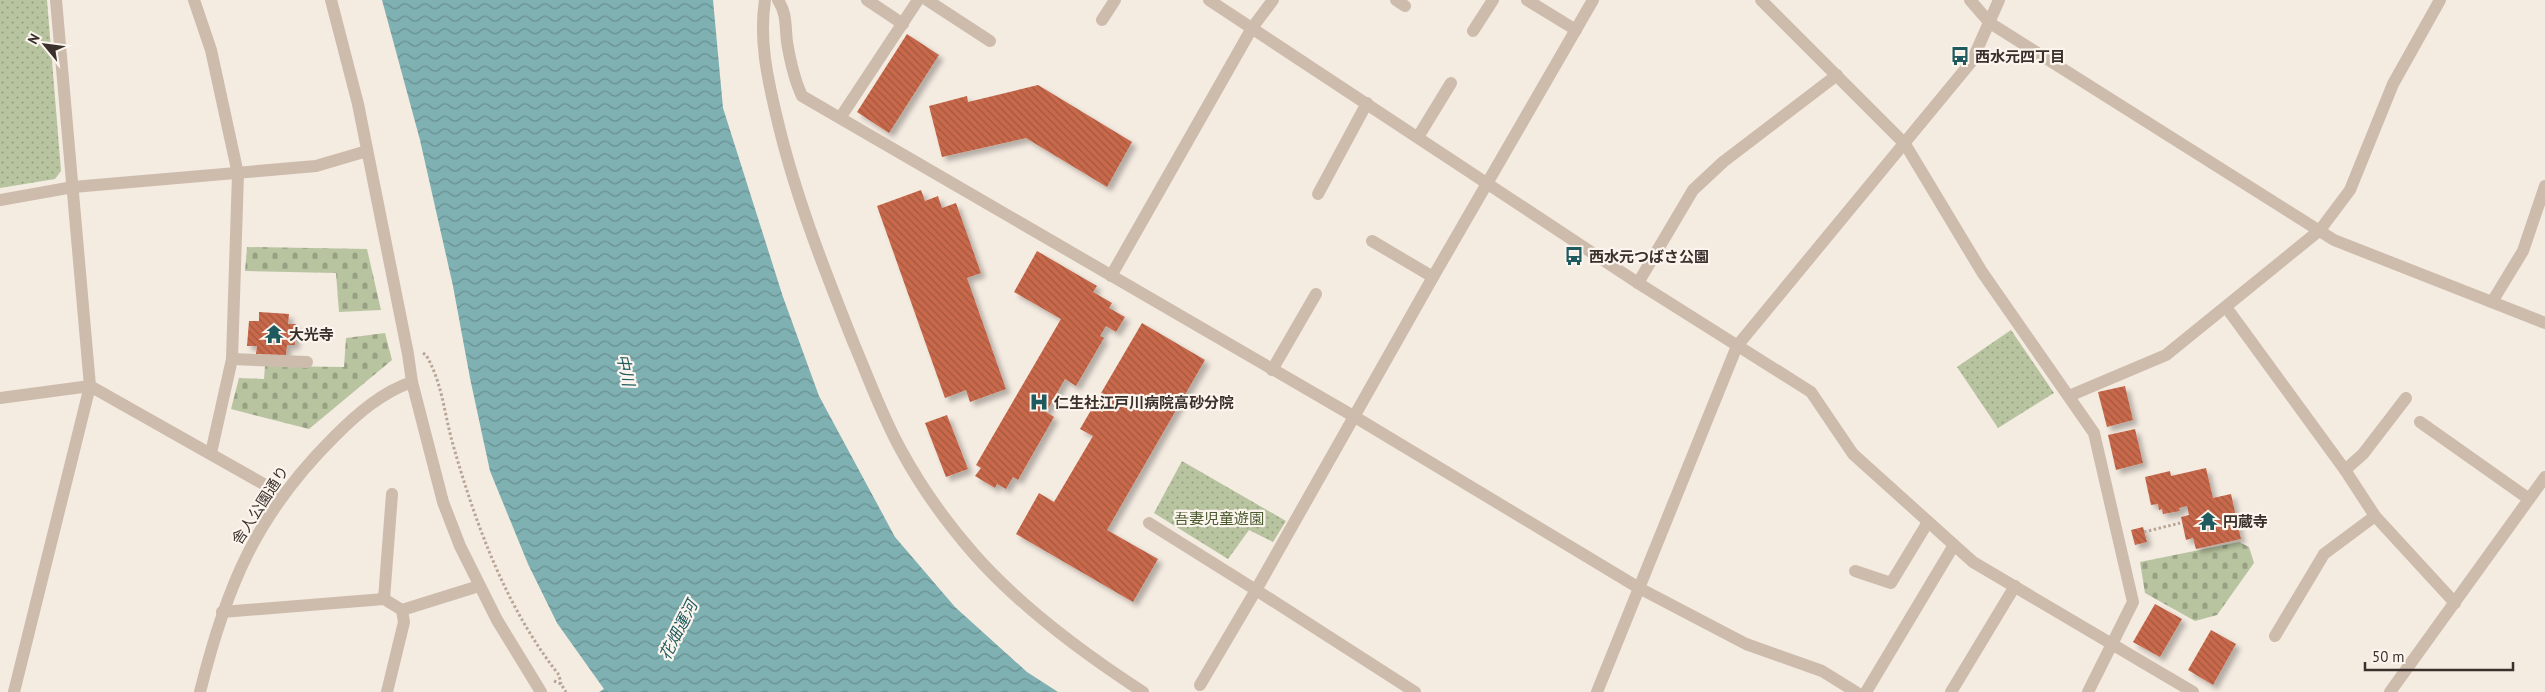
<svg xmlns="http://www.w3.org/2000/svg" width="2545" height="692" viewBox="0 0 2545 692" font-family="'PT Sans','Noto Sans JP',sans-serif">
<defs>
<pattern id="cemetery-stones" width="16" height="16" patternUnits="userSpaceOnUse" patternTransform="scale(1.25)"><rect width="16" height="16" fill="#b8c4a0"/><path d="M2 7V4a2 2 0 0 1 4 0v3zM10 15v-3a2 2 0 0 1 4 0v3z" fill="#97a083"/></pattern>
<pattern id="park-dots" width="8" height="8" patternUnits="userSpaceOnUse" patternTransform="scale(1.25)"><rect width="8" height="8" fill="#b8c4a0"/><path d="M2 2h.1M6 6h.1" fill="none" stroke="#97a083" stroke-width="1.8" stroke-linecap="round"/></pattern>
<pattern id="water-waves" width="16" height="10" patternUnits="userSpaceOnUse" patternTransform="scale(1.25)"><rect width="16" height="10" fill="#7fb0b2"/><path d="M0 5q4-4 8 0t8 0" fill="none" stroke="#699091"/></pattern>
<pattern id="building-back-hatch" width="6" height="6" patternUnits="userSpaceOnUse" patternTransform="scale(1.25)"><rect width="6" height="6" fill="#c8694b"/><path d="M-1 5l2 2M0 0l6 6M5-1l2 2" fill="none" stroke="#a4573f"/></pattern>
<filter id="shadow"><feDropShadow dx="4.5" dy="4.5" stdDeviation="2.5" flood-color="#0004"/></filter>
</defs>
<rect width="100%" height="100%" fill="#f4ebe1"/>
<g fill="url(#cemetery-stones)">
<polygon points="247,247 367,249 381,310 339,312 336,273 245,271"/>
<polygon points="385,333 392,360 309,429 231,409 239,378 264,379 265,366 344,367 346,338"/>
<polygon points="2239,542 2249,547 2254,563 2217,615 2195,621 2145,593 2140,562"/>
</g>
<g fill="url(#park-dots)">
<polygon points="0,0 47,0 61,171 55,179 0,188"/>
<polygon points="2011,330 2054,393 1998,428 1957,367"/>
<polygon points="1182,461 1286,521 1273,542 1249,530 1228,559 1154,513"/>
</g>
<polygon fill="url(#water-waves)" points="382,0 713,0 723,108 783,297 819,396 895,537 955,607 1027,672 1058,692 599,692 604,689 557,623 528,564 490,471 470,378 453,286 420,140"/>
<g fill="url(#building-back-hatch)" filter="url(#shadow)">
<polygon points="907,34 939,55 889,133 857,112"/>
<polygon points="1038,85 1132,142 1107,187 1026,138 942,157 929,106 967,96 968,102"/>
<polygon points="921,190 925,201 938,196 942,208 956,203 981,273 967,278 1006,389 970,402 966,390 945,398 877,206"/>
<polygon points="1037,251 1097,286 1093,292 1112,303 1109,308 1125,317 1116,332 1106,326 1100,336 1104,338 1076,386 1065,379 1046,412 1054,417 1018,480 1013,477 1006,489 997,484 995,488 975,476 981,468 976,465 1061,319 1014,292"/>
<polygon points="259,312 289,314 288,324 296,324 295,345 287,345 286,355 256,354 257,346 247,346 249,321 259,321"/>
<polygon points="1142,323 1205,360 1107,530 1158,559 1133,602 1016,534 1039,493 1054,502 1093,436 1080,429"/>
<polygon points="2125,386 2133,420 2107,427 2098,392"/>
<polygon points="947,415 968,469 946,477 925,423"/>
<polygon points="2135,429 2143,463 2116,470 2108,435"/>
<polygon points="2206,468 2213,498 2231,494 2241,539 2196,549 2193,538 2186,540 2181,517 2189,515 2187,506 2179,508 2180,511 2163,514 2162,509 2159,510 2158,504 2151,505 2145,477 2170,471 2171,476"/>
<polygon points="2143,527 2147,542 2135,545 2131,530"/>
<polygon points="2155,604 2182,619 2160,657 2133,642"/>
<polygon points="2211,630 2236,644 2213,685 2188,670"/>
</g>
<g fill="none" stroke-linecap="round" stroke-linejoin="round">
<g stroke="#b9a596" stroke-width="3" stroke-dasharray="2.5 2.5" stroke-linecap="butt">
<path d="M 423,353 L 426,355 C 442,382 444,412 452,441 C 475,523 506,608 559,675 L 561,684"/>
<polyline points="2144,532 2180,523"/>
<polyline points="554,681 561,684 566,692"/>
</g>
<g stroke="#cdbbac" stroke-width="12">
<polyline points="194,0 211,50 238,174 232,359 211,453"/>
<polyline points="331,0 358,104 408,354 412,382 443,502 460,546 497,620 541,692"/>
<path d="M 765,0 C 759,39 767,76 776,114 C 794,193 824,269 854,344 C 869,379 882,416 901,450 C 921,487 946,522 974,554 C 1019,605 1086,655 1143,692"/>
<path d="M 778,0 C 787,14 785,25 787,42 C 790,60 794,79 802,96 L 1355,417 L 1639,588 L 1746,644 L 1822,671 L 1856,692"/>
<polyline points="867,0 903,24"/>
<polyline points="927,0 990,41"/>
<polyline points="1209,0 1638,283 1811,392 1853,454 1973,562 2193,692"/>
<polyline points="1396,0 1405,6"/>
<polyline points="1527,0 1576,30"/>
<polyline points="1761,0 1905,144 1982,272 2094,433 2133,602 2088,692"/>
<polyline points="1970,0 1990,23 2334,240 2545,323"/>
<polyline points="1102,20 1115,0"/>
<polyline points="1473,31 1493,0"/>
<polyline points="840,118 918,0"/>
<polyline points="1418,137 1451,83"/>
<polyline points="1318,194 1367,103"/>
<polyline points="0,200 73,187 316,166 367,151"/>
<polyline points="1372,241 1433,277"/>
<polyline points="1111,276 1252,28 1273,0"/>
<polyline points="1638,283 1693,190 1723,162 1837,75"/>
<polyline points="2492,302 2523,251 2545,186"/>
<polyline points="2226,307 2345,470 2375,516 2455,603"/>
<polyline points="232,359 307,362"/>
<polyline points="1272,370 1316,294"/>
<polyline points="2069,396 2166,355 2320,230 2350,190 2393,84 2440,0"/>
<polyline points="0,398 90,386 283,495"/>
<polyline points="2420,422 2529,499"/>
<polyline points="2345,470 2363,454 2406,398"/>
<polyline points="1149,523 1256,590 1200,685"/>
<polyline points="1855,571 1891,583 1928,522"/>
<polyline points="384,599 392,494"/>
<polyline points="402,610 479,586"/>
<polyline points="222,612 384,599 402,610 404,622 387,692"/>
<polyline points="2275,636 2324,554 2375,516"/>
<polyline points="14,692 90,386 56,0"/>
<path d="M 200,692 C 226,587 256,514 335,436 C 357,414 382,392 412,382"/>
<polyline points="1415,692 1256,590 1433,277 1593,0"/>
<polyline points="1597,692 1737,346 1972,61 1999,0"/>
<polyline points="1866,692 1954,545"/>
<polyline points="1951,692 2015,586"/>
<polyline points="2390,692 2545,477"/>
</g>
</g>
<defs>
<g id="bus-bare" transform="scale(1.5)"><path d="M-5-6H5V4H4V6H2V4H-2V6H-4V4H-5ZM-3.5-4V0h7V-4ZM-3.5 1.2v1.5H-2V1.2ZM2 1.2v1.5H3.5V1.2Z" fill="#1f5a5e" stroke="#fbf5ee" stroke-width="2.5" paint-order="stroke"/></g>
<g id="temple-bare" transform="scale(1.5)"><path d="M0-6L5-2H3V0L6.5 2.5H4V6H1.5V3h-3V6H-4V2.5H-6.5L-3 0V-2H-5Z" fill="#1f5a5e" stroke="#fbf5ee" stroke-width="2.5" paint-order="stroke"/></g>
<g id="hospital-bare" transform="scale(1.5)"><path d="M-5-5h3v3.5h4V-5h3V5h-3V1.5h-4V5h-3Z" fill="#1f5a5e" stroke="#fbf5ee" stroke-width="2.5" paint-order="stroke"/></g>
</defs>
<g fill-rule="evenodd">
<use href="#bus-bare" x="1960" y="56"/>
<use href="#bus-bare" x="1574" y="256"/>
<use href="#temple-bare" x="274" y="334"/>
<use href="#hospital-bare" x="1039" y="402"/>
<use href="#temple-bare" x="2208" y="521"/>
</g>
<g text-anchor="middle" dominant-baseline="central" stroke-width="4.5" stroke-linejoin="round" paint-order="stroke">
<g font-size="15" font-weight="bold" fill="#3b302b" stroke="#fbf5ee" text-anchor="start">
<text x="1975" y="56">西水元四丁目</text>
<text x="1589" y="256">西水元つばさ公園</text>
<text x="289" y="334">大光寺</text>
<text x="1054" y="402">仁生社江戸川病院高砂分院</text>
<text x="2223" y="521">円蔵寺</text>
</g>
<g font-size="15" fill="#3b302b" stroke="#fbf5ee">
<text transform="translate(260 505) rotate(-57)">舎人公園通り</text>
</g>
<g font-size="15" fill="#4a5a2e" stroke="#fbf5ee">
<text x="1219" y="518">吾妻児童遊園</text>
</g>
<g font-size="16" font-style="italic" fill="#1f5a5e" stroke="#fbf5ee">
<text transform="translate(626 370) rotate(78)">中川</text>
<text transform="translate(678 630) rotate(-63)">花畑運河</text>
</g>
</g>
<g transform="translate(45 45) rotate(299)" stroke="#fbf5ee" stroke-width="4" paint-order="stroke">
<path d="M0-4L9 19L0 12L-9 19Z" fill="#3b302b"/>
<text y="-8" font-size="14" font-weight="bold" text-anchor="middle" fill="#3b302b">N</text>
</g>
<path d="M2365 662v8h148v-8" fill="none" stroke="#3b302b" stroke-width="2.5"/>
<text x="2372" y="662" font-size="15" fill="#3b302b" stroke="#fbf5ee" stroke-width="4" paint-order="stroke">50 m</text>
</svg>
